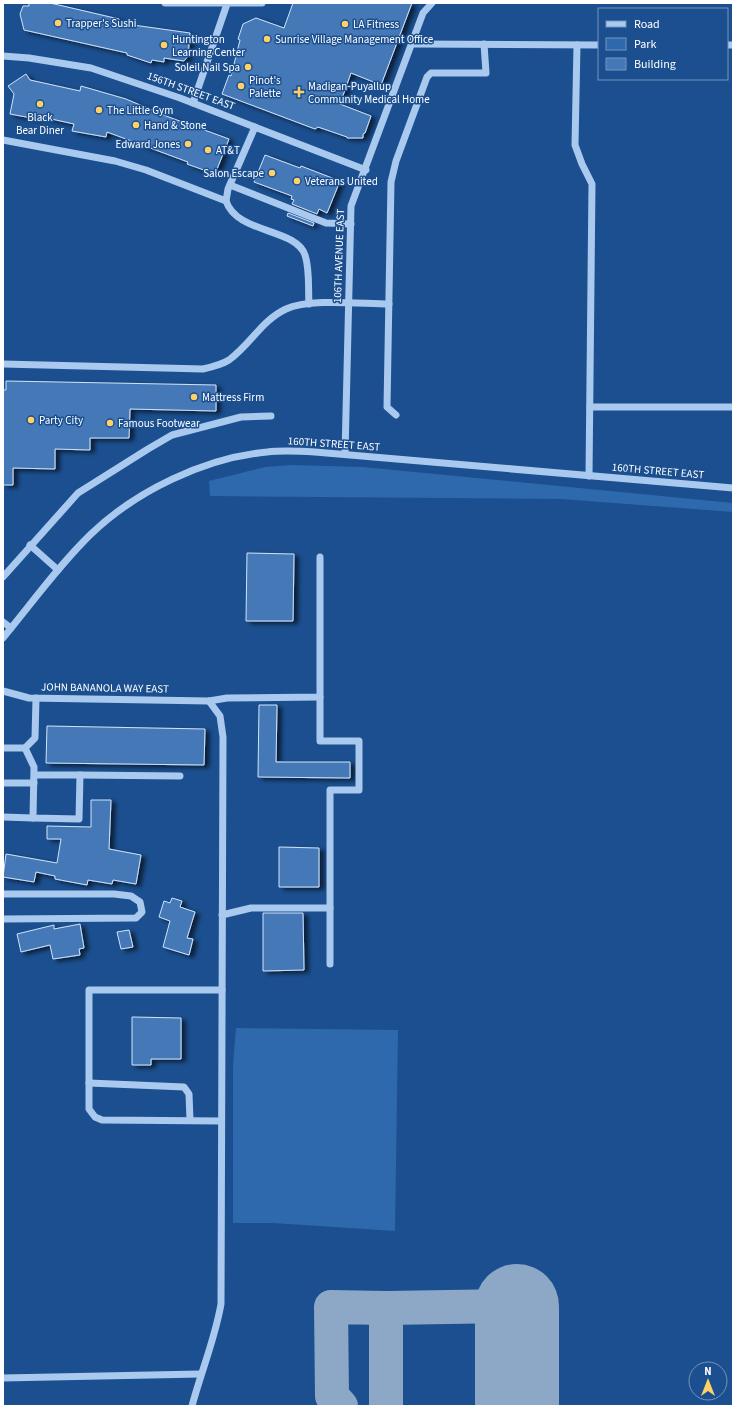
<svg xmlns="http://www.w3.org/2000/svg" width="736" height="1409" viewBox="0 0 736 1409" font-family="'Source Sans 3',sans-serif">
<defs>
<filter id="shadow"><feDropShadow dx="4.5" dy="2.5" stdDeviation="2" flood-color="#0009"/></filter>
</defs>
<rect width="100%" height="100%" fill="#1b4f8f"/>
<g fill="#2e69ad">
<polygon points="291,465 363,467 733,503 733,512 561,499 210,496 209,481 265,467"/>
<polygon points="236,1028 398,1030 395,1231 273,1223 233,1223 233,1065"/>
</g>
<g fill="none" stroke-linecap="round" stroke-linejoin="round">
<g stroke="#8da7c7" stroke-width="34">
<polyline points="341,1406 332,1396 331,1307 386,1308"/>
<polyline points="386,1406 386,1308 517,1306"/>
</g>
<polyline stroke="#8da7c7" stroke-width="84" points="517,1406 517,1306"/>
</g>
<g fill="#4478b7" stroke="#cfe3fa" filter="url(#shadow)">
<polygon points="29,3 50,3 119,19 119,23 190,33 188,56 184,61 164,58 164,62 152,60 151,63 127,55 127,53 24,30 20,14 23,6 29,6"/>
<polygon points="293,3 412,3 381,85 351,73 340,104 371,116 365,133 363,134 363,138 347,138 347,137 318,127 315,129 222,94 229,75 231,76 240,40 238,39 243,24 256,18 284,28"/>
<polygon points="26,74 30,80 80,91 81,86 126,99 166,116 229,139 215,174 187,164 188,162 107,132 106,137 72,131 74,124 38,116 37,119 10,114 14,94 8,86"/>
<polygon points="265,155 300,168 301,166 340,181 327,213 319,209 317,214 292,204 294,200 291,199 292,196 254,182"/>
<polygon points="288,213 314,223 313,226 287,216"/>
<polygon points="6,381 216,385 216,411 130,409 129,438 90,438 90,450 55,449 55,469 13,468 13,485 3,485 3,390 6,390"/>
<polygon points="247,553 294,554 293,621 246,621"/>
<polygon points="259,705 277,705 276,762 350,762 350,778 258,777"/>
<polygon points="47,726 205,729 204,765 46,763"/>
<polygon points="91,800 111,800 109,849 141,855 136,884 113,880 112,884 88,880 87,885 55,879 55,876 36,872 34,882 3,877 6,854 57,863 61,839 47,839 47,826 91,827"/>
<polygon points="279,847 319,848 319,887 279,887"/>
<polygon points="172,898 182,901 180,907 195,912 187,938 193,939 189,955 163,947 170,921 159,917 164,901 170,903"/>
<polygon points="263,913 303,913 304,970 263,971"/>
<polygon points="80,924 84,948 79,949 80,955 53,959 50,945 21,952 17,934 54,925 54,929"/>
<polygon points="129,930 133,947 121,949 117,932"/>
<polygon points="132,1017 181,1018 181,1059 151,1059 151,1065 132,1065"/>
</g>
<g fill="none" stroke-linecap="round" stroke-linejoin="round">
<g stroke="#a9c9ee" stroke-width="7">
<polyline points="165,3 262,3"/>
<polyline points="412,44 599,45"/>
<polyline points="577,45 575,145 582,164 592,184 589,476"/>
<polyline points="727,45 733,45"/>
<polyline points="3,56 29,58 91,68 180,98 366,170"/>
<polyline points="193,103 227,4"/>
<path d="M 3,140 L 115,161 L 146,170 L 226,201 C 237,234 296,228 305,255 C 310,270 308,289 309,304"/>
<polyline points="230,185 326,223 351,224"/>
<polyline points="226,201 228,189 255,127"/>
<path d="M 3,364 L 203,369 C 212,367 221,365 229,360 C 250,345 262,320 286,309 C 309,298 362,304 389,304"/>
<polyline points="590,407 733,407"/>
<polyline points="396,415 387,407 391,182 396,161 427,77 431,73 486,73 484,44"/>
<polyline points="345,454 351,206 423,13 432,3"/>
<polyline points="30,545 58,570"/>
<polyline points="3,577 78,493 148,449 172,435 241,417 271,416"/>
<polyline points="3,622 11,628"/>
<path d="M 3,638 C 32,603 59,565 91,534 C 136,491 204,458 267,452 C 283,450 299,451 315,452 L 733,488"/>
<polyline points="3,691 29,698 209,701 227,698 320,697 320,557"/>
<polyline points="3,748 25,748 35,738 36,698"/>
<polyline points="25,748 34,767 33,818 79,819 80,775 34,775"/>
<polyline points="80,775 180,776"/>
<polyline points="3,783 34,783"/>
<polyline points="3,817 33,818"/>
<polyline points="3,894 114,894 131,896 140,902 142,912 136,918 3,919"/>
<polyline points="222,915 251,908 330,908 330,790 359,790 359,741 320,741 320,697"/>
<polyline points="330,964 330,908"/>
<polyline points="89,1083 184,1087 189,1094 190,1120"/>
<polyline points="221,1121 102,1120 95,1117 89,1109 89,990 222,990"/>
<polyline points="3,1378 200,1374"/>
<path d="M 192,1406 C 201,1372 215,1339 221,1304 L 223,737 L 220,716 L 209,701"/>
</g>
</g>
<g fill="#ffd166" stroke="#1b4f8f" stroke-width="1.5">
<circle cx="58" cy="23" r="4"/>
<circle cx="345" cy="24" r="4"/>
<circle cx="267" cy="39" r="4"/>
<circle cx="164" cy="45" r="4"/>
<circle cx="248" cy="67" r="4"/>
<circle cx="241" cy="86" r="4"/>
<path d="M297 86h4v4h4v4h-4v4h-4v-4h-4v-4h4z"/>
<circle cx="40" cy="104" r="4"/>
<circle cx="99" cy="110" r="4"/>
<circle cx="136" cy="125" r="4"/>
<circle cx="188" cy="144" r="4"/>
<circle cx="208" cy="150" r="4"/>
<circle cx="272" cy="173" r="4"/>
<circle cx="297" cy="181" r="4"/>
<circle cx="194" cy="397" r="4"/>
<circle cx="31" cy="420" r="4"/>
<circle cx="110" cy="423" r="4"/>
</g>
<g text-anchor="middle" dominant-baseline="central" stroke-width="3" stroke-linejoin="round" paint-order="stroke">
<g font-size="11" fill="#fff" stroke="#1b4f8f" text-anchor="start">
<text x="66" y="23">Trapper's Sushi</text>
<text x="353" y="24">LA Fitness</text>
<text x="172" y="39">Huntington<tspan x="172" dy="13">Learning Center</tspan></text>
<text x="275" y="39">Sunrise Village Management Office</text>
<text x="240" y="67" text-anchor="end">Soleil Nail Spa</text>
<text x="249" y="80">Pinot's<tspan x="249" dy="13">Palette</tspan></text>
<text x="308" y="86">Madigan-Puyallup<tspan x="308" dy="13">Community Medical Home</tspan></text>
<text x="107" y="110">The Little Gym</text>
<text x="40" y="117" text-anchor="middle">Black<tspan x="40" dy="13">Bear Diner</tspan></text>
<text x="144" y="125">Hand &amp; Stone</text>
<text x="180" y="144" text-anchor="end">Edward Jones</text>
<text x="216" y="150">AT&amp;T</text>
<text x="264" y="173" text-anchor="end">Salon Escape</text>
<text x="305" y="181">Veterans United</text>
<text x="202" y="397">Mattress Firm</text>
<text x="39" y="420">Party City</text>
<text x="118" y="423">Famous Footwear</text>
</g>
<g font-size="11" fill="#fff" stroke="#1b4f8f">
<text transform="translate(191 91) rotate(20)">156TH STREET EAST</text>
<text transform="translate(339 256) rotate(-88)">106TH AVENUE EAST</text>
<text transform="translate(334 444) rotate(4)">160TH STREET EAST</text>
<text transform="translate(658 471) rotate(5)">160TH STREET EAST</text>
<text transform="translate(105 688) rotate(1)">JOHN BANANOLA WAY EAST</text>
</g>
</g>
<rect width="736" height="1409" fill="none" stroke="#ffffff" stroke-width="8"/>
<rect x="598" y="8" width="130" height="72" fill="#1b4f8f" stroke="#7695bc"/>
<rect x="606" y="21" width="20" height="6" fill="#a9c9ee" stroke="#7695bc"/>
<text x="634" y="28" font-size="12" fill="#ffffff">Road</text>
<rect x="606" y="38" width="20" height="12" fill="#2e69ad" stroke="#7695bc"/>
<text x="634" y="48" font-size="12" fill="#ffffff">Park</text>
<rect x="606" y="58" width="20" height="12" fill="#4478b7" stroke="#7695bc"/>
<text x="634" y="68" font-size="12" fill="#ffffff">Building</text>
<g transform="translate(708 1381)"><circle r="19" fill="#1b4f8f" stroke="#7695bc"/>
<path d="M0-3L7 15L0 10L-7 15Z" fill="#ffd166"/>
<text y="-6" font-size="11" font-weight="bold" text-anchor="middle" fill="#ffffff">N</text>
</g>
</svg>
